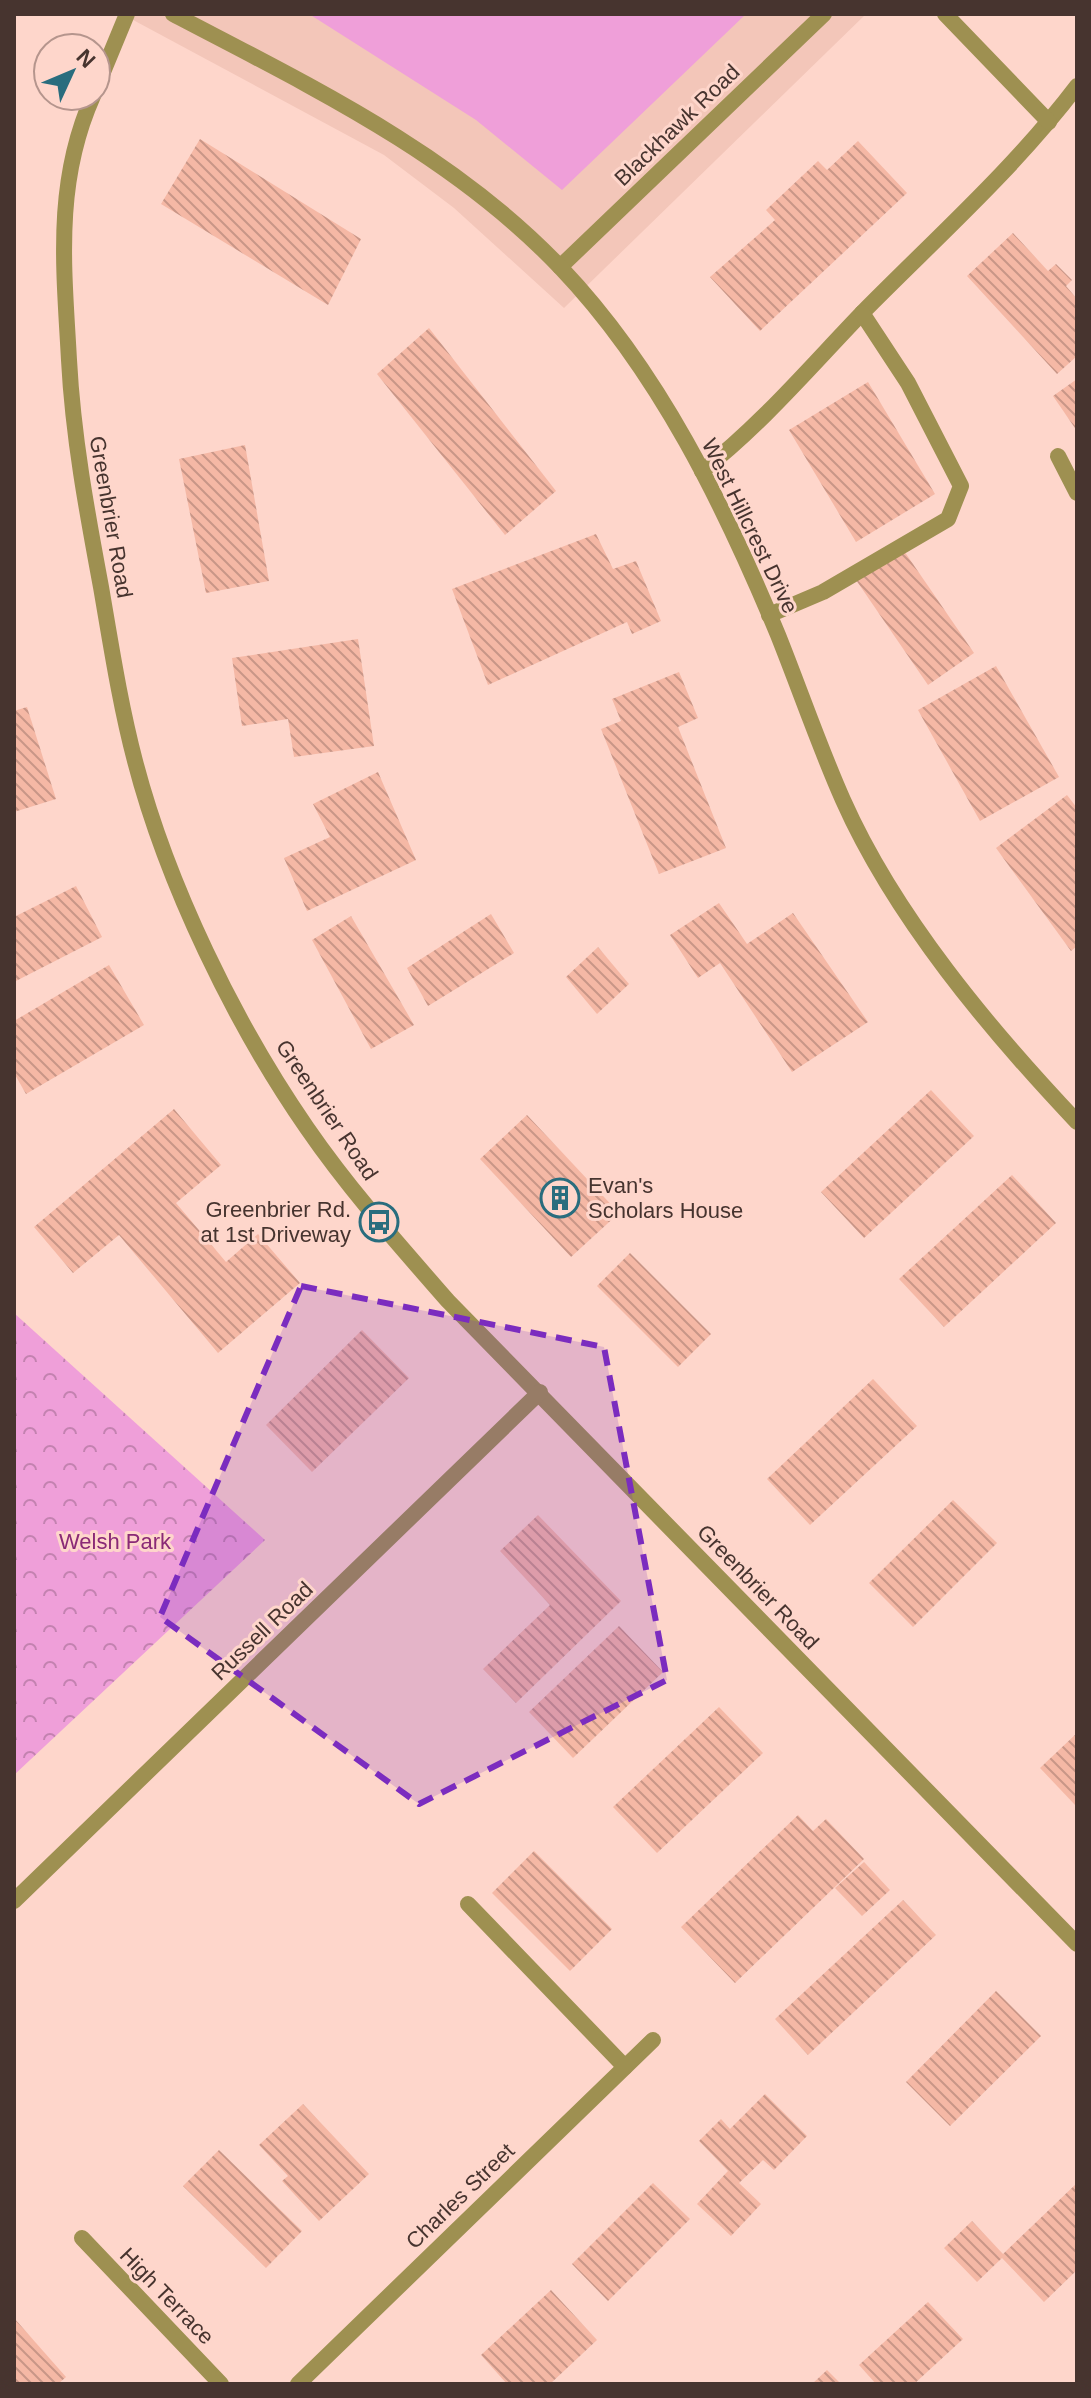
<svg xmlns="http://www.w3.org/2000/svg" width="1091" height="2398" viewBox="0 0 1091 2398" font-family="Arial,sans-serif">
<defs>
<pattern id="park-crowns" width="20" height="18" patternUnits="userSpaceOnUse" patternTransform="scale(2)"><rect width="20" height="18" fill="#ef9fd9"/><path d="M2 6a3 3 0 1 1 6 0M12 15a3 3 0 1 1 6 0" fill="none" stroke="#c382b0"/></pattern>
<pattern id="building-back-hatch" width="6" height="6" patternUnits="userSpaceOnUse" patternTransform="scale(2)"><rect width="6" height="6" fill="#f5b8a5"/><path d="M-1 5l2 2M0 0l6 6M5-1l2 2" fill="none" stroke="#c89687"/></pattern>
</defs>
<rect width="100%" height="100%" fill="#fed6cb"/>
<polygon fill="#f3c6b9" points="122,14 866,14 564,308 454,208 384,155"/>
<polygon fill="#ef9fd9" points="309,14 746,14 562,190 476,120"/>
<polygon fill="url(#park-crowns)" points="14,1313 265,1540 14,1775"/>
<g fill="url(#building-back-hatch)">
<polygon points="200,139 361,239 328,305 161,204"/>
<polygon points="858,141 907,193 760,331 710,277 775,220 766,210 818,161 827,170"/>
<polygon points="1013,233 1048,271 1056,264 1072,280 1066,286 1077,299 1077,356 1057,374 967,276"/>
<polygon points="429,328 556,491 505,535 377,374"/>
<polygon points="1077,379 1077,431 1053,396"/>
<polygon points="868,382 935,494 856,542 789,430"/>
<polygon points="245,445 269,581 206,593 179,459"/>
<polygon points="596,534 613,569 636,561 661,621 632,634 627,622 488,685 452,589"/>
<polygon points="902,548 974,653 928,685 856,580"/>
<polygon points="358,639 374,746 294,757 288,719 242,726 232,658"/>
<polygon points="996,666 1059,777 980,821 918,710"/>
<polygon points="679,672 698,718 678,727 726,848 659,874 601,729 621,721 612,699"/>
<polygon points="27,707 56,799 14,812 14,711"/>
<polygon points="378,772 416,860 307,911 284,858 330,837 313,804"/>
<polygon points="1067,795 1077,808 1077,946 1071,951 996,848"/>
<polygon points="76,886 102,937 14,982 14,917"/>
<polygon points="719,903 747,944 793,913 868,1022 792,1072 720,963 698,978 670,935"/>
<polygon points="491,914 514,953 428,1006 407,968"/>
<polygon points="351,916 414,1025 371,1049 312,940"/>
<polygon points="598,947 629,984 597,1014 566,977"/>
<polygon points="109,965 144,1025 26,1094 14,1073 14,1021"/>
<polygon points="931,1090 974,1136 864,1238 821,1192"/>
<polygon points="174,1109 221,1165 176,1203 226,1262 258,1234 300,1283 218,1353 119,1235 73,1273 34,1227"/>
<polygon points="527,1115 619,1213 571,1257 480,1159"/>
<polygon points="1012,1175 1056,1223 944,1327 899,1279"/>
<polygon points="630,1253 711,1334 678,1367 597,1286"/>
<polygon points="362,1330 409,1378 312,1472 266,1425"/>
<polygon points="873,1379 917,1426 810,1525 767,1479"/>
<polygon points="953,1500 997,1543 913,1627 869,1583"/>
<polygon points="538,1515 621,1601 516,1703 483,1669 550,1605 500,1551"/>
<polygon points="619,1626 663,1672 573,1758 529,1712"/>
<polygon points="719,1707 763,1753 657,1853 613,1807"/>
<polygon points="1077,1733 1077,1807 1040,1768"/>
<polygon points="798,1815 813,1831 826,1819 864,1859 735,1983 681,1927"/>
<polygon points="534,1851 612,1929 570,1971 492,1893"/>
<polygon points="864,1862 890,1890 862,1916 835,1888"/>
<polygon points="903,1900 936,1935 808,2055 775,2019"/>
<polygon points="996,1991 1041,2036 950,2126 906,2082"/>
<polygon points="765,2094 807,2136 774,2170 763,2160 739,2183 761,2204 731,2236 697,2204 728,2171 699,2141 721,2119 730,2129"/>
<polygon points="303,2104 369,2174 319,2221 282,2181 288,2176 259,2145"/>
<polygon points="219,2150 302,2231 266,2268 183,2186"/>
<polygon points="653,2183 690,2219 608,2301 572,2264"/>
<polygon points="1077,2183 1077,2270 1044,2302 1002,2258 977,2282 944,2248 972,2221 1003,2254"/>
<polygon points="551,2290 597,2340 550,2384 507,2384 481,2355"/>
<polygon points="928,2302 963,2339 914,2384 876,2384 859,2365"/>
<polygon points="14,2318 66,2377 58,2384 14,2384"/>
<polygon points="827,2370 841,2384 812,2384"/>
</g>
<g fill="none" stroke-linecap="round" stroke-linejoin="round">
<g stroke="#9e9051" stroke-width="16">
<polyline points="1058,456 1077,493"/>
<path d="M 702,471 C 762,424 810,367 863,312 C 936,238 1014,169 1077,86"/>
<polyline points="769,615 823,592 948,519 961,486 908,383 862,313"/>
<polyline points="468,1904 625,2067"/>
</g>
<g stroke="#9e9051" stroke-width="16">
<polyline points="945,14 1049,122"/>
<polyline points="96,89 127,14"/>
<path d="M 93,96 C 54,183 64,268 69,360 C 73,437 87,512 101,587 C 111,645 120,704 135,761 C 167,884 235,1024 307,1128 C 349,1189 399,1245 448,1301 L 1077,1944"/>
<polyline points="560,267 824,14"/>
<polyline points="14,1901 540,1392"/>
<polyline points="82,2238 221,2384"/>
<polyline points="298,2384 653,2040"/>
</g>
<path stroke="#9e9051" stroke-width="16" d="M 173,14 C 310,86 453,154 561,268 C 659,371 724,505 778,635 C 800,690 819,746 843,800 C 895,917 990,1030 1077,1122"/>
</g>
<path fill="#7b2cbf" fill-opacity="0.2" stroke="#7b2cbf" stroke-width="6" stroke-dasharray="16 10" stroke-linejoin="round" d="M 301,1286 L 604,1347 L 667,1680 L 419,1804 L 160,1617 Z"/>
<defs>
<g id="building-ring" transform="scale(2)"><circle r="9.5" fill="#fed6cb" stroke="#296d7e" stroke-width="1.5"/><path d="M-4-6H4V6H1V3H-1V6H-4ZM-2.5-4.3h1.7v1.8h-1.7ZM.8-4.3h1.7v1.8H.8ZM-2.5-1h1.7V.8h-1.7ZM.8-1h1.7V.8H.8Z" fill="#296d7e"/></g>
<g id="bus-ring" transform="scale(2)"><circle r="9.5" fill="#fed6cb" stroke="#296d7e" stroke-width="1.5"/><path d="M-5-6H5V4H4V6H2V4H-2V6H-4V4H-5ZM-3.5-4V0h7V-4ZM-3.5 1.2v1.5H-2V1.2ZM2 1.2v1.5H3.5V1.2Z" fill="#296d7e"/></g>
</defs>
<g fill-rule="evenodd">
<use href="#building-ring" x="560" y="1198"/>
<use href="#bus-ring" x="379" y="1222"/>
</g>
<g text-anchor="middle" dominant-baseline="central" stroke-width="6" stroke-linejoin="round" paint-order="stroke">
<g font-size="22" fill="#47342f" stroke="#fed6cb">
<text transform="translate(677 125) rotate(-44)">Blackhawk Road</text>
<text transform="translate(111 517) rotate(80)">Greenbrier Road</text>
<text transform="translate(750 526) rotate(64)">West Hillcrest Drive</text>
<text transform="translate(327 1110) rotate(56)">Greenbrier Road</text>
<text transform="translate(758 1587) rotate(46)">Greenbrier Road</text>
<text transform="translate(262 1631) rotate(-44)">Russell Road</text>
<text transform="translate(460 2196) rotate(-44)">Charles Street</text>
<text transform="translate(167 2296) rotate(46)">High Terrace</text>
</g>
<g font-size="22" fill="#47342f" stroke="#fed6cb" text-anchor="start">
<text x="588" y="1185">Evan's<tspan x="588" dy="25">Scholars House</tspan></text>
<text x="351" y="1209" text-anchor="end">Greenbrier Rd.<tspan x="351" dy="25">at 1st Driveway</tspan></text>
</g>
<g font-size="22" fill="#8a2976" stroke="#fed6cb">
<text x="115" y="1541">Welsh Park</text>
</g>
</g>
<rect width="1091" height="2398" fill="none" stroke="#47342f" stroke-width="32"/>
<g transform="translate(72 72) rotate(46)"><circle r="38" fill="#fed6cb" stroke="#b5958d" stroke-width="2"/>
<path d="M0-6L14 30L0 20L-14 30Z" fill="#296d7e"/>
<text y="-12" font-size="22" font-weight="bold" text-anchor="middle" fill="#47342f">N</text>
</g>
</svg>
